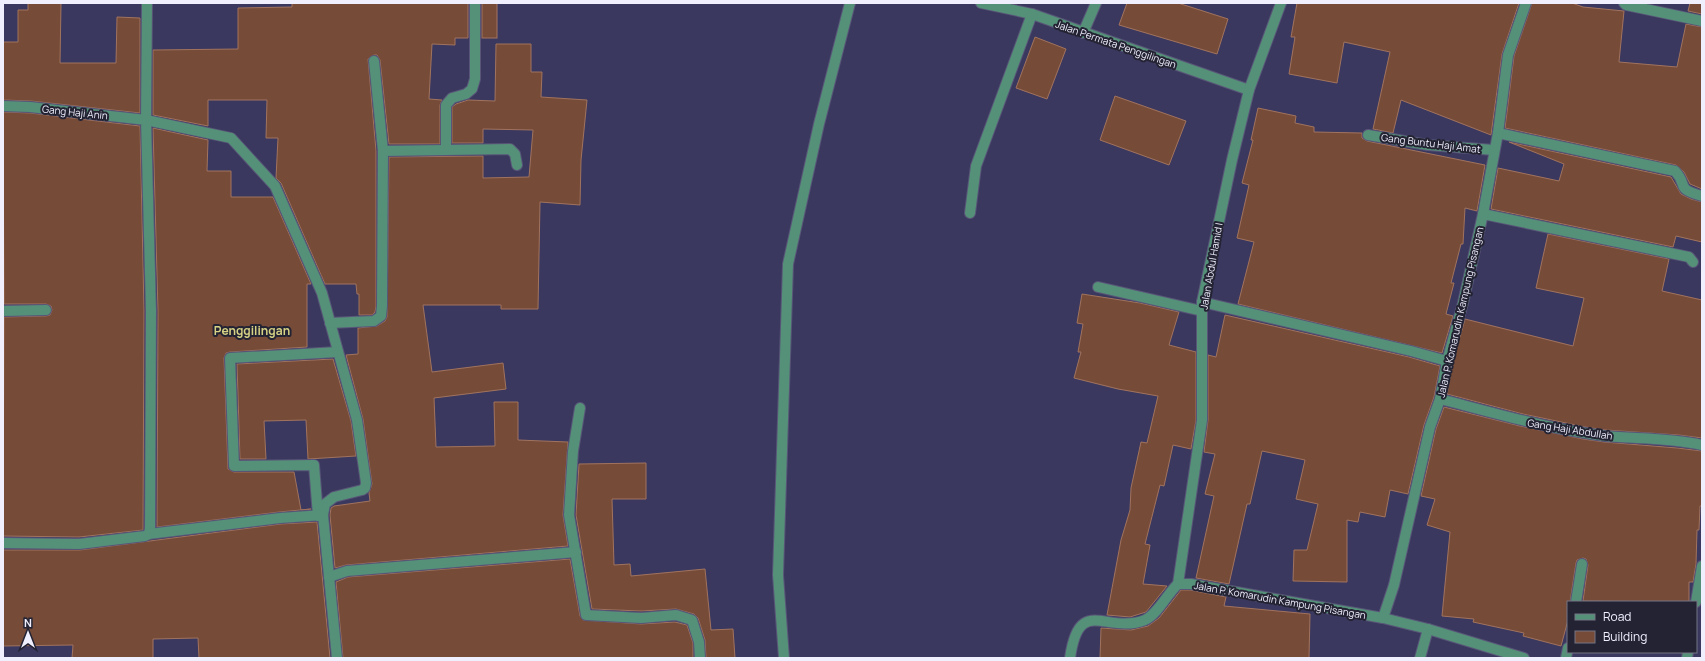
<svg xmlns="http://www.w3.org/2000/svg" width="1705" height="661" viewBox="0 0 1705 661" font-family="Manrope,sans-serif">
<rect width="100%" height="100%" fill="#3b385f"/>
<g fill="#764c38" stroke="#a1735e">
<polygon points="28,3 61,3 60,63 116,63 117,17 140,18 140,113 31,101 3,100 3,42 18,42 18,10 28,10"/>
<polygon points="292,3 468,3 468,38 455,38 455,45 432,44 429,99 442,100 440,105 440,144 389,144 380,60 377,55 374,55 368,59 376,151 376,306 375,312 372,315 359,315 359,294 357,294 356,284 325,284 281,183 276,178 278,138 266,138 267,100 208,100 208,126 153,115 153,50 238,49 238,8 292,7"/>
<rect x="482" y="3" width="15" height="35"/>
<polygon points="1127,3 1178,3 1228,19 1217,54 1119,25"/>
<polygon points="1297,3 1519,3 1502,54 1491,135 1401,100 1393,133 1373,129 1390,52 1344,42 1337,83 1289,74 1295,37 1291,37"/>
<polygon points="1532,3 1572,3 1583,7 1624,11 1619,62 1677,67 1686,24 1702,27 1702,189 1690,184 1684,172 1676,165 1505,128 1514,56"/>
<polygon points="1690,3 1702,3 1702,14 1688,11"/>
<polygon points="1035,37 1066,49 1047,99 1016,88"/>
<polygon points="496,44 531,44 531,72 542,72 541,97 587,100 581,160 580,205 540,202 538,309 501,309 501,305 423,305 432,372 503,363 506,389 434,398 436,447 495,446 494,402 518,402 518,440 568,442 563,515 568,546 346,565 335,568 330,515 331,508 334,506 370,501 369,493 372,484 363,419 346,355 358,354 358,328 377,326 385,321 387,317 389,157 483,156 483,178 529,177 533,130 483,129 483,143 452,143 452,107 456,104 468,100 495,101"/>
<polygon points="1115,96 1186,121 1169,165 1100,140"/>
<polygon points="1258,108 1296,116 1295,123 1314,127 1314,132 1362,133 1362,138 1367,141 1485,165 1477,211 1465,208 1463,244 1461,244 1451,283 1454,283 1446,314 1453,316 1442,353 1238,304 1254,242 1237,238 1249,185 1242,183 1253,140 1251,140"/>
<polygon points="3,112 30,113 140,126 144,311 143,530 79,537 3,536 4,317 46,316 50,315 52,310 51,306 46,304 4,304"/>
<polygon points="153,128 208,140 207,171 231,171 231,197 273,197 311,284 307,284 307,347 230,352 226,353 224,358 228,469 234,472 294,472 301,510 311,509 279,512 157,527 158,311"/>
<polygon points="1509,142 1671,177 1681,194 1691,199 1702,202 1702,242 1676,236 1673,247 1491,209 1498,168 1559,181 1564,164"/>
<polygon points="1548,234 1669,259 1662,291 1702,300 1702,438 1679,435 1606,430 1585,427 1523,414 1447,394 1453,362 1465,319 1573,346 1584,298 1536,288"/>
<polygon points="1082,294 1140,303 1179,312 1169,345 1196,352 1196,420 1191,449 1173,445 1164,486 1160,485 1145,544 1150,545 1143,584 1167,586 1146,612 1130,617 1107,615 1121,540 1130,510 1131,488 1141,442 1147,443 1158,396 1118,389 1074,378 1081,352 1078,352 1083,324 1077,323"/>
<polygon points="1225,315 1409,357 1440,366 1434,397 1424,425 1408,494 1390,490 1385,517 1360,512 1358,522 1347,520 1347,582 1293,581 1294,550 1307,550 1318,504 1296,499 1305,460 1262,451 1250,504 1247,504 1229,584 1196,578 1214,496 1205,494 1215,454 1204,452 1208,420 1208,355 1216,357"/>
<polygon points="333,359 351,421 356,456 308,459 306,420 264,421 266,459 240,459 237,364"/>
<polygon points="1444,407 1520,426 1583,439 1604,442 1677,448 1702,451 1702,506 1700,506 1699,530 1697,530 1696,564 1693,582 1689,582 1689,602 1583,601 1588,565 1586,559 1583,558 1577,560 1576,563 1570,602 1568,602 1568,620 1561,646 1523,636 1524,633 1473,622 1474,619 1442,616 1450,532 1427,525 1435,499 1421,496 1436,429"/>
<polygon points="646,463 646,499 612,499 614,565 630,564 631,576 705,569 711,630 733,629 735,658 706,658 705,640 698,618 694,614 676,609 641,611 592,609 576,515 579,464"/>
<polygon points="317,522 330,658 199,658 198,638 153,639 153,658 72,658 73,645 3,646 3,550 80,550 281,524"/>
<polygon points="570,559 580,616 583,620 641,624 675,622 687,625 693,643 693,658 343,658 336,582 348,577"/>
<polygon points="1181,590 1190,590 1226,597 1224,606 1310,614 1309,658 1100,658 1101,628 1131,630 1148,626 1159,618"/>
</g>
<g fill="none" stroke-linecap="round" stroke-linejoin="round">
<g stroke="#585578" stroke-width="12">
<g id="minor">
<polyline points="147,3 146,120 231,138 275,186 322,293 357,420 366,483 365,488 362,490 334,497 325,504 323,515 337,658"/>
<polyline points="981,3 1032,14 1249,90"/>
<polyline points="1624,3 1626,5 1702,21"/>
<polyline points="1083,33 1096,3"/>
<polyline points="374,61 383,151"/>
<polyline points="3,106 30,107 146,120 151,311 150,528 149,534"/>
<path d="M 1498,133 L 1675,171 C 1689,186 1674,188 1702,196"/>
<polyline points="1368,135 1428,145 1494,150"/>
<polyline points="446,149 446,105 452,98 466,94 472,89 475,79 475,3"/>
<polyline points="970,213 976,166 1032,14"/>
<polyline points="1483,214 1689,257 1693,262"/>
<polyline points="1098,287 1202,311"/>
<polyline points="1202,302 1411,351 1447,361"/>
<polyline points="3,311 46,310"/>
<polyline points="330,323 374,321 381,316 382,306 383,151 510,149 515,154 517,165"/>
<path d="M 1440,399 C 1494,413 1549,429 1605,436 C 1638,439 1670,438 1702,445"/>
<polyline points="580,408 573,451 569,515 586,615 641,618 676,615 692,620 699,642 700,658"/>
<polyline points="318,516 314,465 234,466 230,358 338,352"/>
<polyline points="3,543 79,544 145,536 149,534 280,518 323,515"/>
<polyline points="329,577 347,571 576,552"/>
<polyline points="1178,584 1202,420 1202,302 1232,160 1249,90 1281,3"/>
<polyline points="1178,584 1191,584 1383,618 1428,629 1524,658"/>
<polyline points="1576,602 1582,564"/>
<polyline points="1696,602 1702,566"/>
<polyline points="1383,618 1394,585 1430,427 1440,399 1447,361 1463,303 1483,214 1498,133 1508,55 1526,3"/>
<polyline points="784,658 778,575 788,264 819,124 850,3"/>
<path d="M 1070,658 C 1079,594 1106,635 1145,620 C 1158,614 1167,594 1178,584"/>
<polyline points="1420,658 1428,629"/>
<polyline points="1566,658 1568,648"/>
<polyline points="1687,658 1688,652"/>
</g>
</g>
<use href="#minor" stroke="#559078" stroke-width="10"/>
</g>
<g text-anchor="middle" dominant-baseline="central" stroke-width="4" stroke-linejoin="round" paint-order="stroke">
<g font-size="10" fill="#efeffd" stroke="#232334">
<text transform="translate(1116 44) rotate(19)">Jalan Permata Penggilingan</text>
<text transform="translate(75 112) rotate(6)">Gang Haji Anin</text>
<text transform="translate(1431 143) rotate(7)">Gang Buntu Haji Amat</text>
<text transform="translate(1211 266) rotate(-80)">Jalan Abdul Hamid I</text>
<text transform="translate(1460 312) rotate(-77)">Jalan P. Komarudin Kampung Pisangan</text>
<text transform="translate(1570 429) rotate(9)">Gang Haji Abdullah</text>
<text transform="translate(1280 600) rotate(10)">Jalan P. Komarudin Kampung Pisangan</text>
</g>
<g font-size="12" font-weight="bold" fill="#d7d385" stroke="#232334">
<text x="252" y="330">Penggilingan</text>
</g>
</g>
<rect width="1705" height="661" fill="none" stroke="#efeffd" stroke-width="8"/>
<rect x="1567" y="601" width="130" height="52" fill="#232334" stroke="#757584"/>
<rect x="1575" y="614" width="20" height="6" fill="#559078" stroke="#757584"/>
<text x="1603" y="621" font-size="12" fill="#efeffd">Road</text>
<rect x="1575" y="631" width="20" height="12" fill="#764c38" stroke="#757584"/>
<text x="1603" y="641" font-size="12" fill="#efeffd">Building</text>
<g transform="translate(28 633)" stroke="#232334" stroke-width="3" paint-order="stroke">
<path d="M0-3L7 15L0 10L-7 15Z" fill="#efeffd"/>
<text y="-6" font-size="11" font-weight="bold" text-anchor="middle" fill="#efeffd">N</text>
</g>
</svg>
